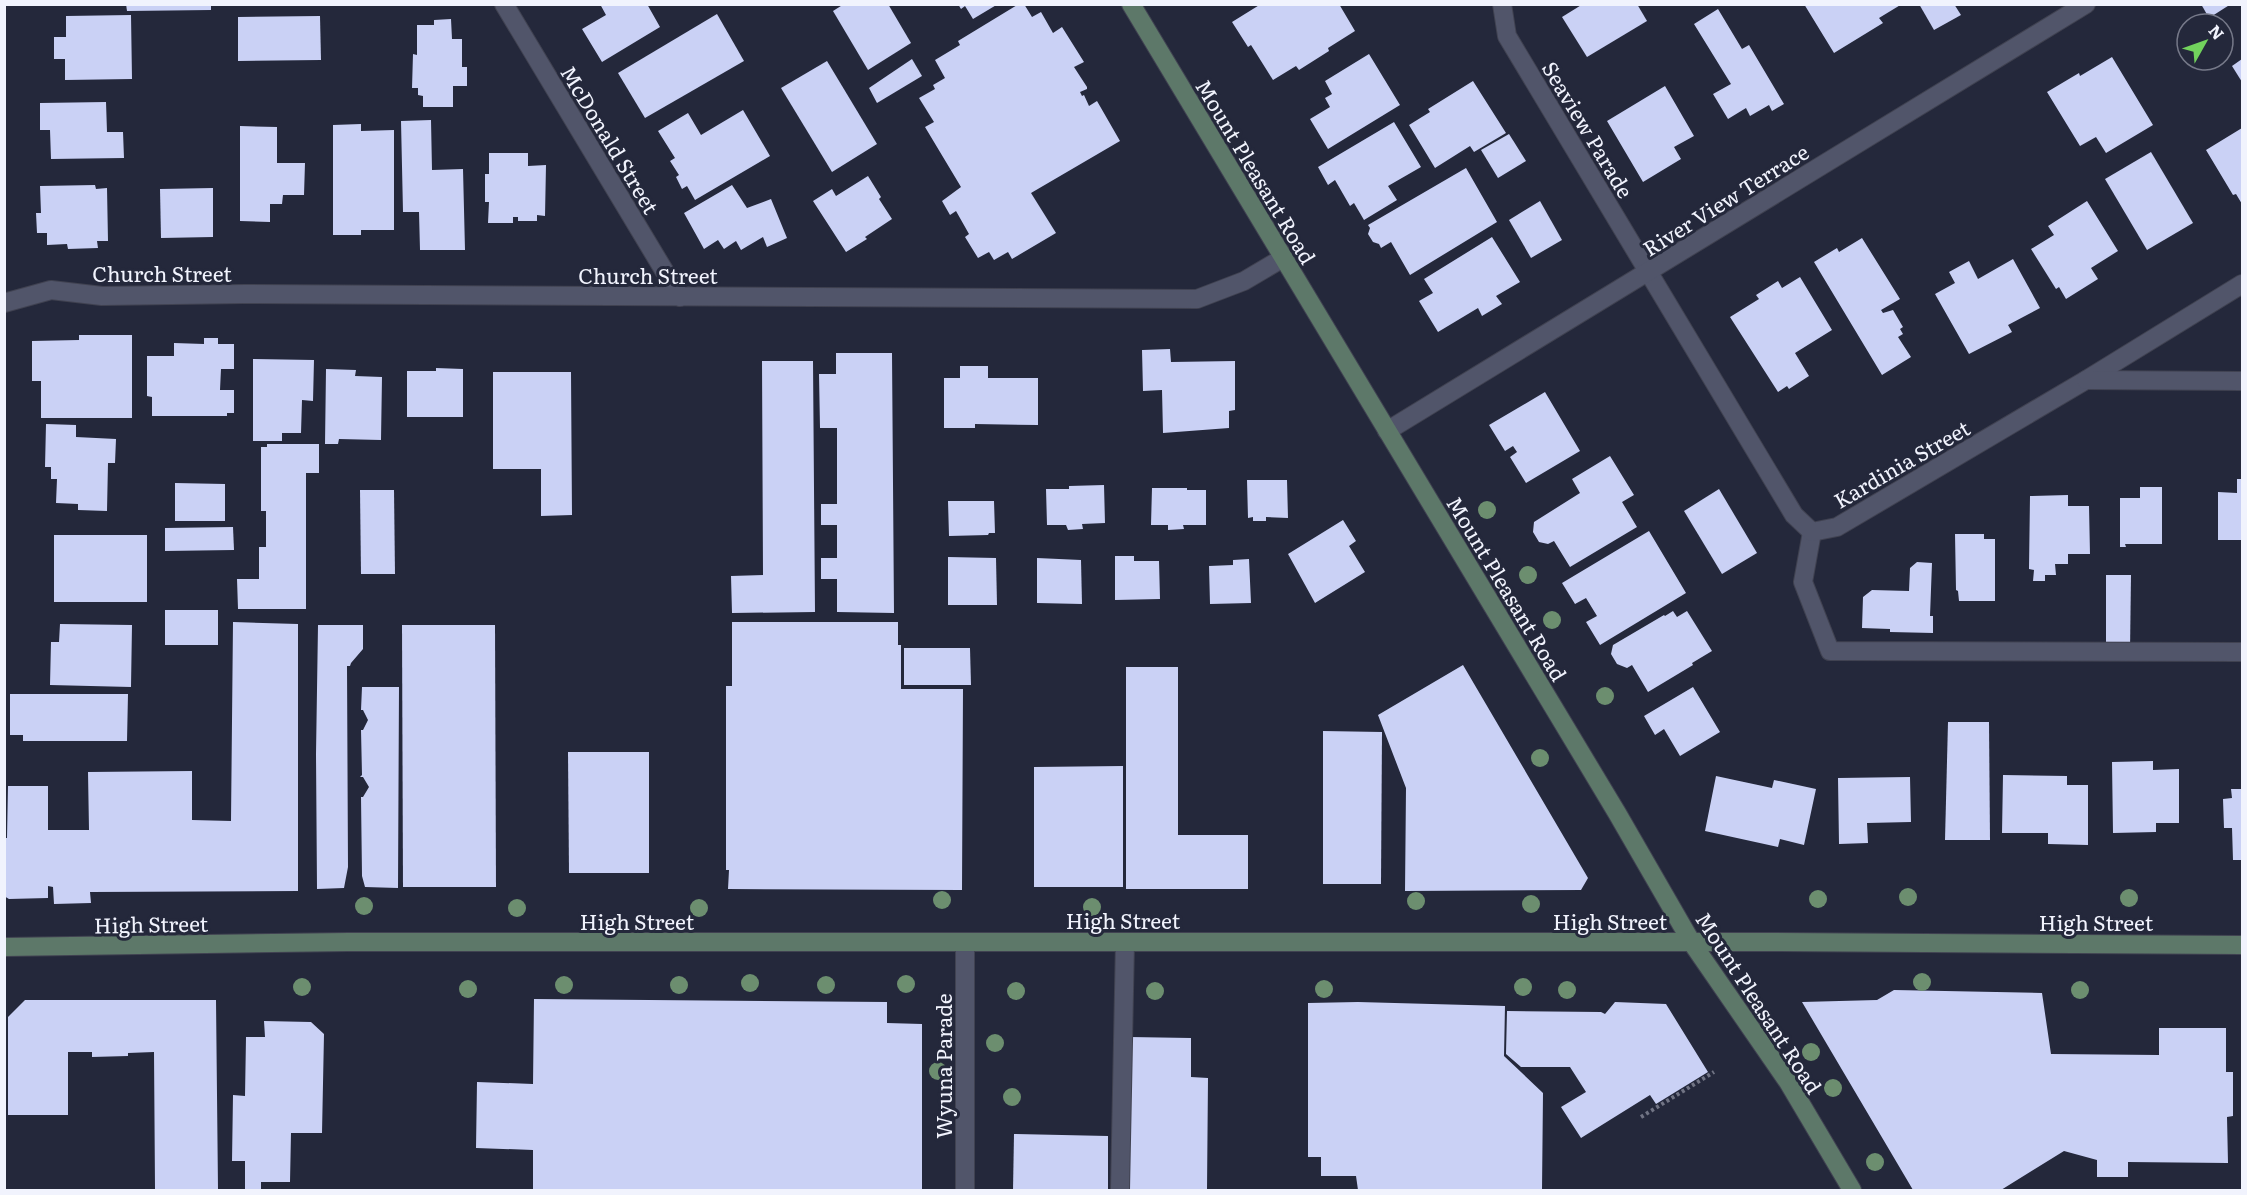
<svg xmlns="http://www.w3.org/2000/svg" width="2247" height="1195" viewBox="0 0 2247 1195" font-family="Literata,serif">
<rect width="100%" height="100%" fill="#24283b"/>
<g fill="#cad1f5">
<polygon points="126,4 211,4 211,10 127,11"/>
<polygon points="600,4 647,4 660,27 602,62 582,29 606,15"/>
<polygon points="844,4 888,4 911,43 868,70 833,11"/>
<polygon points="958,4 998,4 973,19 965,6 961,9"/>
<polygon points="1019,4 1024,4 1032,17 1041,12 1053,33 1062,27 1084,62 1074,67 1087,87 1087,89 1080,92 1082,96 1084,95 1089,106 1097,101 1120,141 1031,193 1056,233 1012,259 1008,252 994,260 989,252 978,258 965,237 969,234 956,211 950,215 942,201 961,187 925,127 934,122 919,98 935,89 933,85 945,78 935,60 960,45 958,41"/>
<polygon points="1261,4 1339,4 1355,31 1328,48 1329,51 1299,70 1296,66 1273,80 1251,45 1248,47 1232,22"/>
<polygon points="1583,4 1637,4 1647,21 1587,57 1562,17"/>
<polygon points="1804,4 1902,4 1879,18 1883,23 1834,53"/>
<polygon points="1919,4 1954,4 1961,15 1934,30"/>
<polygon points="2201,4 2231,4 2209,18"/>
<polygon points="1718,9 1742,49 1749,45 1784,104 1772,111 1769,105 1750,116 1746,108 1728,119 1713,94 1731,84 1694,24"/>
<polygon points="717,14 744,61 645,118 618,73"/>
<polygon points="131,15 132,79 65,80 65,59 54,59 54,37 66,37 66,16"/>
<polygon points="320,16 321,60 238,61 238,17"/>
<polygon points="451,19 452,39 462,39 462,67 467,67 467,86 453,86 453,107 423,107 423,96 418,95 418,88 412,88 413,54 417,55 417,25 434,25 434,20"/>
<polygon points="1369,54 1400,105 1328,149 1310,119 1330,107 1325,98 1332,94 1325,81"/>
<polygon points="2112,57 2153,125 2106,153 2096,137 2080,146 2047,92 2079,73 2080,76"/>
<polygon points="912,59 922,76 877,103 869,88"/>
<polygon points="2242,59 2242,82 2232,66"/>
<polygon points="827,61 877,144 832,172 781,88"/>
<polygon points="1473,81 1506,133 1474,152 1470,146 1435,168 1409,125 1430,112 1428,109"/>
<polygon points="1665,86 1694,136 1674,147 1681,159 1643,182 1607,121"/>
<polygon points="106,102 107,132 123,132 124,158 51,159 50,130 40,130 40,103"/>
<polygon points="743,110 770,156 695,200 687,186 682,189 676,177 679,175 670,161 675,158 658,131 688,113 701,135"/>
<polygon points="431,120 432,170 463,169 465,250 420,250 419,212 403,212 401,121"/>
<polygon points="1394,122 1421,167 1388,186 1397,200 1364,220 1354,203 1350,206 1335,180 1328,185 1318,167"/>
<polygon points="361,124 361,131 394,130 394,230 361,230 361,235 333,235 333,125"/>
<polygon points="240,126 277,127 277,163 305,163 304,195 283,195 282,204 270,204 270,222 240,221"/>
<polygon points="2242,128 2242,204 2236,194 2233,195 2206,150"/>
<polygon points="1509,134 1526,161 1498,178 1481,150"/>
<polygon points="2151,152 2193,223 2147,250 2105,179"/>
<polygon points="489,153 528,153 528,166 546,165 545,216 537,215 537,221 518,221 518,217 513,217 513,223 488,223 489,202 485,202 485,174 489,174"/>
<polygon points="1466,168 1497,222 1410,275 1391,242 1381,248 1379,244 1373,242 1368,234 1370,228 1368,225"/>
<polygon points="868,176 881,197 879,199 892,219 865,237 867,239 846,252 813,201 832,189 836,196"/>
<polygon points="95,185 96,189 107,188 108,241 97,241 98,248 68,249 67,244 47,245 47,233 37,233 36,213 41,213 40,186"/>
<polygon points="732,185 747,208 771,199 787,238 767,247 763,237 741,250 736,241 724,249 718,240 704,249 684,213"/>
<polygon points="213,188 213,237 161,238 160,189"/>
<polygon points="1540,201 1562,240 1531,258 1509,220"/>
<polygon points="2087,201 2118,251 2091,268 2098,279 2066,299 2059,287 2056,289 2031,249 2054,235 2048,226"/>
<polygon points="1492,237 1520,282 1496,296 1502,304 1482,316 1478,308 1438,332 1419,301 1433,293 1424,279"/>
<polygon points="1862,238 1900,299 1881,310 1883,313 1893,310 1903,327 1900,329 1903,334 1898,337 1911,357 1882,375 1814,262 1837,248 1839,252"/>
<polygon points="2013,259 2040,308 2008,325 2012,332 1969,354 1935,294 1955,283 1949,272 1969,261 1978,279"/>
<polygon points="1800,277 1832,330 1795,353 1809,376 1789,389 1787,386 1778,392 1730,317 1759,299 1756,295 1778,281 1782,288"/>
<polygon points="79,335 132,335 132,418 41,418 41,381 32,381 32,341 79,340"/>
<polygon points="204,338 218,338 218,344 234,344 234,369 221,369 220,390 234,390 234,413 227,413 227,416 152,416 152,397 147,396 147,356 174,356 174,343 204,344"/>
<polygon points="1170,349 1171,362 1235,361 1235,410 1229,411 1229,428 1163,433 1162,390 1143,391 1142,350"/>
<polygon points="836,353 892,353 894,613 837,612 837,579 821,579 821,558 837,558 837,525 821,525 821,504 837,504 837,428 820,428 819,374 836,374"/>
<polygon points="253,359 314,360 313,401 302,400 301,433 282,433 282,441 253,441"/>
<polygon points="762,361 813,361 815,612 732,613 731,576 763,575"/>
<polygon points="960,366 988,366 988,378 1038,378 1038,425 975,424 975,428 944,428 944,378 960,378"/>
<polygon points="436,368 463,369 463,417 407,417 407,371 436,371"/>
<polygon points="326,369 356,370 355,376 382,377 381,440 339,439 338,444 325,444"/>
<polygon points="493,372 571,372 572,515 541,516 541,469 493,469"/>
<polygon points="1545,392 1580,451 1526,483 1510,457 1517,452 1513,446 1505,451 1489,425"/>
<polygon points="46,424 76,425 76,437 116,439 115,463 108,463 107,511 78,510 78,504 56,503 57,479 51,479 51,467 45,467"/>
<polygon points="267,444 319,444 319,473 306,473 306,609 238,609 237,579 259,579 259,547 266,547 266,511 261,511 261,447 267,447"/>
<polygon points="1610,456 1634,495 1622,502 1637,527 1570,567 1554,541 1548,544 1539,542 1533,532 1534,522 1580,493 1572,479"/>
<polygon points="2237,479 2242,479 2242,540 2218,540 2218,492 2237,493"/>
<polygon points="1247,480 1287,480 1288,518 1266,517 1266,521 1253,521 1253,517 1248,518"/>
<polygon points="175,483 225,484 225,521 175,521"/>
<polygon points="1104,485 1105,523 1082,524 1083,529 1068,530 1066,525 1047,525 1046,489 1069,489 1069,486"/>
<polygon points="2140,487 2162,487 2162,544 2125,544 2126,547 2120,547 2120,498 2140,498"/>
<polygon points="1152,488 1187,488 1187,490 1206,490 1206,525 1183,525 1184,529 1168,530 1168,525 1151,525"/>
<polygon points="1719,489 1757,553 1722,574 1684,511"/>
<polygon points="360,490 394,490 395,574 361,574"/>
<polygon points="2068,495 2068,506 2089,506 2090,554 2068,554 2068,564 2055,564 2056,575 2045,575 2045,581 2033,581 2034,570 2029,569 2030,496"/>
<polygon points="948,501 994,501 995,533 989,533 988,535 949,536"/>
<polygon points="1343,520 1356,541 1349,546 1365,572 1315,603 1288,554"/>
<polygon points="233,527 234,550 165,551 165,528"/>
<polygon points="1649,531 1686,593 1600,645 1586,622 1597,616 1586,598 1575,604 1562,583"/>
<polygon points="1955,534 1984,534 1984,539 1995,539 1995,601 1959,601 1958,591 1956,590"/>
<rect x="54" y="535" width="93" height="67"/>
<polygon points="1115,556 1134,556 1134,561 1159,561 1160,599 1115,600"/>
<polygon points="948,557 996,558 997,605 948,605"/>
<polygon points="1037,558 1081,560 1082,604 1037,603"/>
<polygon points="1249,559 1251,603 1210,604 1209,566 1233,565 1233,560"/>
<polygon points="1917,562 1932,563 1930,616 1933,616 1933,633 1890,632 1890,629 1862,628 1863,597 1872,590 1909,591 1910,568"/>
<polygon points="2106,575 2131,575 2130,651 2106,651"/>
<rect x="165" y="610" width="53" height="35"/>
<polygon points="1673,611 1677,617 1687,611 1712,651 1692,663 1693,665 1648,692 1632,665 1627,668 1617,664 1611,654 1613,645 1664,615 1665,616"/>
<polygon points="233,622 298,624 298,891 90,892 91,903 54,904 53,887 48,886 48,898 9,899 4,896 4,838 7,838 8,786 48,786 48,830 89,830 88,772 192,771 192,820 231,821"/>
<polygon points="732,622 898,622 898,645 901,645 901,689 963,689 962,890 728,889 729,870 726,870 726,686 732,686"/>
<polygon points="60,624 132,625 131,687 50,685 51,642 59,642"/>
<polygon points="318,625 363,625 363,649 351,663 350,666 347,666 348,867 344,888 317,889 316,754"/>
<polygon points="402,625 495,625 496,887 403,887"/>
<polygon points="904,648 970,648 971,685 904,685"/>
<polygon points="1463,665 1588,878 1581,890 1405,891 1406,788 1378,715"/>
<polygon points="1126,667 1178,667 1178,835 1248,835 1248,889 1126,889"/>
<polygon points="362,687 399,687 398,888 365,887 362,876 361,797 363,797 369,787 363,777 360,777 362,775 361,730 363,730 368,720 363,710 361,710"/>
<polygon points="1693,687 1720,732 1680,756 1664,729 1655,735 1644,716"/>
<polygon points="10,694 128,694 127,741 23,741 23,735 10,735"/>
<polygon points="1948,722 1989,722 1990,840 1945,840"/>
<polygon points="1323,731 1382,732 1381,884 1323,884"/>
<polygon points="568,752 649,752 649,873 569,873"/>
<polygon points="2153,761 2153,770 2179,769 2179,823 2156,823 2156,832 2113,833 2112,762"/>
<polygon points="1123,766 1123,887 1034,887 1034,767"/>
<polygon points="2003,775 2067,776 2067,785 2088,785 2088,845 2048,844 2048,833 2002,833"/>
<polygon points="1716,776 1772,788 1774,780 1816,789 1804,845 1780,839 1778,847 1705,831"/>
<polygon points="1910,777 1911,822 1867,823 1868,843 1839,844 1838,778"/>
<polygon points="2231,789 2242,789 2242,860 2233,860 2232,828 2224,828 2223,799 2232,798"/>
<polygon points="1894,990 2042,993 2051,1054 2159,1055 2159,1028 2226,1028 2226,1072 2233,1072 2233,1116 2227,1117 2228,1163 2128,1162 2128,1177 2097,1177 2097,1160 2064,1151 2001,1190 1913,1190 1802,1002 1877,1000"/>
<polygon points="534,999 887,1002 887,1023 922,1024 922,1190 533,1190 533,1150 476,1148 477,1082 533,1084"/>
<polygon points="25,1000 216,1000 218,1189 155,1189 154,1052 128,1053 128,1056 92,1057 92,1052 68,1052 68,1115 8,1115 8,1017"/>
<polygon points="1358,1002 1505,1006 1504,1056 1543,1093 1542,1190 1358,1190 1356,1176 1321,1176 1321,1157 1308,1157 1308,1003"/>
<polygon points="1615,1002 1666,1004 1708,1072 1656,1104 1650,1095 1581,1138 1561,1107 1586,1092 1570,1067 1521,1067 1506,1054 1507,1011 1601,1012 1605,1014"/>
<polygon points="264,1021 311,1022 324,1034 322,1133 291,1133 290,1182 261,1182 261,1190 245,1190 245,1161 232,1161 233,1095 245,1096 246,1037 265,1037"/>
<polygon points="1130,1037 1191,1038 1191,1077 1208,1078 1207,1190 1129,1190"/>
<polygon points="1014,1134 1108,1136 1108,1190 1013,1190"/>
</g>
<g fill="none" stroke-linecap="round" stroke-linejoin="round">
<g stroke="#404251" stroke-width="20">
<g id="lane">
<polyline points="1812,532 1803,582 1830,651 2242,652"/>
<polyline points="1120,1190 1125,942"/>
</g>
</g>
<g stroke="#404251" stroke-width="20">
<g id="street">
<polyline points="504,4 680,297"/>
<polyline points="1502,4 1507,36 1794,515 1812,532 1837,527 2086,380 2242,284"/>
<polyline points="4,303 51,290 102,296 243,294 1197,299 1244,281 1283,258"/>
<polyline points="2086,380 2242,381"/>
<polyline points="1387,431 2086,4"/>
<polyline points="965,1190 965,942"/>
</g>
</g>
<g stroke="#404251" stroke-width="20">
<g id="secondary">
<polyline points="1131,4 1617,813 1692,943 1788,1082 1852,1190"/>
<polyline points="4,947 348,942 1763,942 2242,945"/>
</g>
</g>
<polyline stroke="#717484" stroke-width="4" stroke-dasharray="3 3" stroke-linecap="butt" points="1641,1117 1714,1072"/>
<use href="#lane" stroke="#51556a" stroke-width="18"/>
<use href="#street" stroke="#51556a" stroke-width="18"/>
<use href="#secondary" stroke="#5d7869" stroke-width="18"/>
</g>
<g fill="#6c8e6f">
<circle cx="1487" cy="510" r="9"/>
<circle cx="1528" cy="575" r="9"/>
<circle cx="1552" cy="620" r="9"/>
<circle cx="1605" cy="696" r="9"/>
<circle cx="1540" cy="758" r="9"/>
<circle cx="1908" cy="897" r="9"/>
<circle cx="2129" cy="898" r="9"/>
<circle cx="1818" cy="899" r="9"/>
<circle cx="942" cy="900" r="9"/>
<circle cx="1416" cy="901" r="9"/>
<circle cx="1531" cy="904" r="9"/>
<circle cx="364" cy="906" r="9"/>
<circle cx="1092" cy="907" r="9"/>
<circle cx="517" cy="908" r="9"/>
<circle cx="699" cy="908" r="9"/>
<circle cx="1922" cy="982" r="9"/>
<circle cx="750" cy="983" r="9"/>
<circle cx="906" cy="984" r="9"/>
<circle cx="564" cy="985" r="9"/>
<circle cx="679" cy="985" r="9"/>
<circle cx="826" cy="985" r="9"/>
<circle cx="302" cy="987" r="9"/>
<circle cx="1523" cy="987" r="9"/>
<circle cx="468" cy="989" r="9"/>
<circle cx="1324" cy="989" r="9"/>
<circle cx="1567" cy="990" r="9"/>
<circle cx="2080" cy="990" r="9"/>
<circle cx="1016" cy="991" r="9"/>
<circle cx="1155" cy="991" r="9"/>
<circle cx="995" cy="1043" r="9"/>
<circle cx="1811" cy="1052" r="9"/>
<circle cx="938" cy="1071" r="9"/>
<circle cx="1833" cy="1088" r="9"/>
<circle cx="1012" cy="1097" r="9"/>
<circle cx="1875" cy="1162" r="9"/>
</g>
<g text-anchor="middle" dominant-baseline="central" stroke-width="6" stroke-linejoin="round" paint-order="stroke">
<g font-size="21" fill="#f1f3fd" stroke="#24283b">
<text transform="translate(1589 129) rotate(59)">Seaview Parade</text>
<text transform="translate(611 139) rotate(59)">McDonald Street</text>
<text transform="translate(1257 171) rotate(59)">Mount Pleasant Road</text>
<text transform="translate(1725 199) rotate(-32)">River View Terrace</text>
<text x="162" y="272">Church Street</text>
<text x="648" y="274">Church Street</text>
<text transform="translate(1901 463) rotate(-30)">Kardinia Street</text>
<text transform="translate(1508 588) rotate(59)">Mount Pleasant Road</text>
<text x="1123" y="919">High Street</text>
<text x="637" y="920">High Street</text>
<text x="1610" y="920">High Street</text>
<text x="2096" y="921">High Street</text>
<text transform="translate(151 923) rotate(-1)">High Street</text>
<text transform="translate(1760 1002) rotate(57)">Mount Pleasant Road</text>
<text transform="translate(942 1066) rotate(-90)">Wyuna Parade</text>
</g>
</g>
<rect width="2247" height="1195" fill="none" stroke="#f1f3fd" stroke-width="12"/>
<g transform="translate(2205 42) rotate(50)"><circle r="28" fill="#24283b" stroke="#767989" stroke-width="1.5"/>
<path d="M0-4.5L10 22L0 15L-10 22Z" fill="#72d25d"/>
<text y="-9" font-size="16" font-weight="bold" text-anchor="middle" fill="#f1f3fd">N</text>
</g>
</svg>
